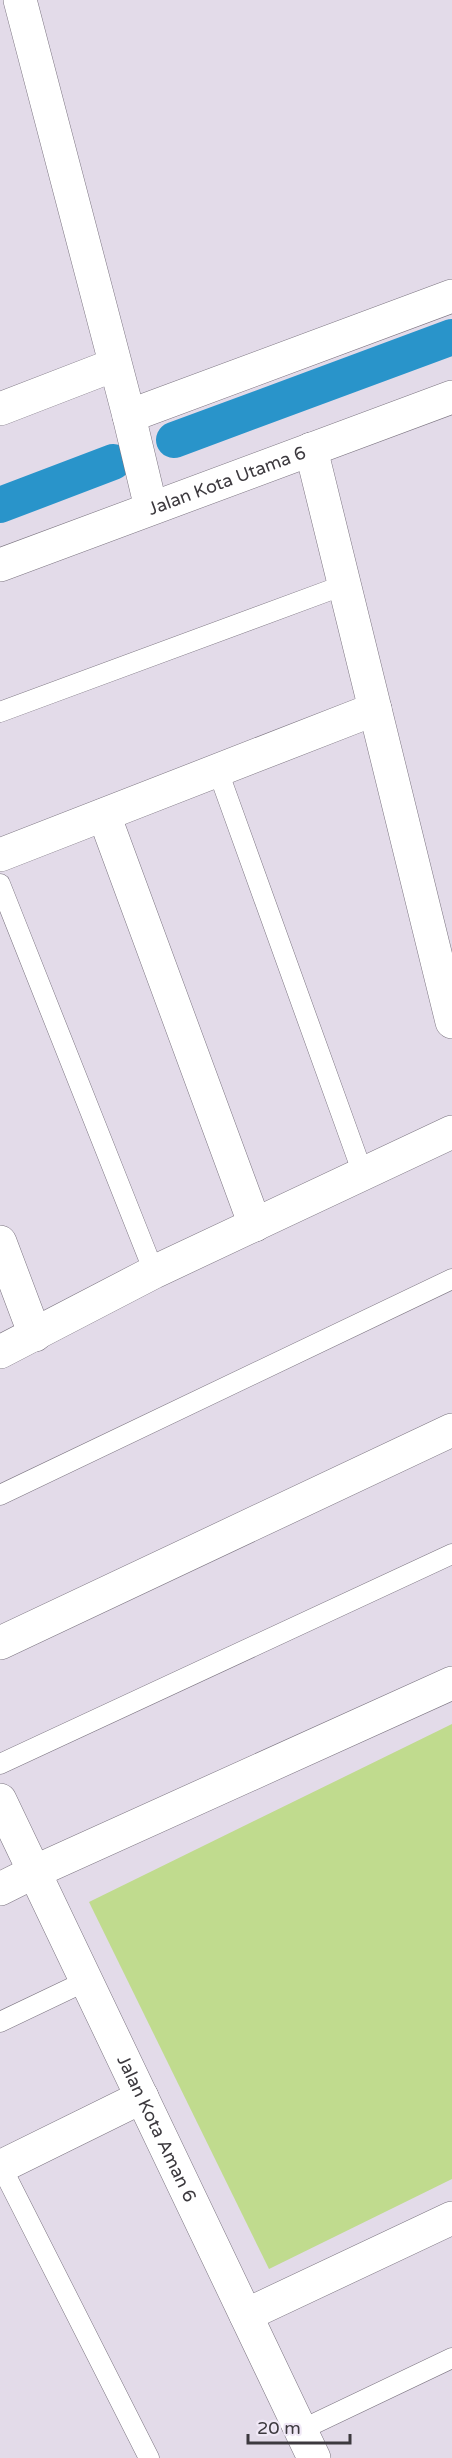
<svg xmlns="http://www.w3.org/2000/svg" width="452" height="2458" viewBox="0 0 452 2458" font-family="'Varela Round',sans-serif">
<rect width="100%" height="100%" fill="#e3dbe9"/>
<polygon fill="#c0db8e" points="452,1724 452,2179 269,2269 89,1902"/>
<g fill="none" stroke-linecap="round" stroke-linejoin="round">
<g stroke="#2994ca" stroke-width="36">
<polyline points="174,440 452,337"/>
<polyline points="0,505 113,462"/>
</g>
<g stroke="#7c7581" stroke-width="21">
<g id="service">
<polyline points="0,712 344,585"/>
<polyline points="218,771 363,1174"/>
<polyline points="0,884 154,1272"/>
<polyline points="0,1495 452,1279"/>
<polyline points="0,1764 452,1554"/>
<polyline points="0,2022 86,1981"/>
<polyline points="1,2166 149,2458"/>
<polyline points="301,2430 452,2358"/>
</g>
</g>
<g stroke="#7c7581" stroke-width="34">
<g id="minor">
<polyline points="20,0 129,416 151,508"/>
<polyline points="0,409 114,365"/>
<polyline points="129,416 452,296"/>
<polyline points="311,449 452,1022"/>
<path id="s1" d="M 0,565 L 452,397"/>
<polyline points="104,815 255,1225"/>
<polyline points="0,855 375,709"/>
<polyline points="0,1242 35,1335"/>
<polyline points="0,1352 154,1272 452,1132"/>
<polyline points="0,1643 452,1430"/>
<path id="s2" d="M 0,1800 L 314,2458"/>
<polyline points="0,1889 34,1872 452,1683"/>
<polyline points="0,2167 142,2097"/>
<polyline points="246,2315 452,2218"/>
</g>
</g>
<use href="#service" stroke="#fff" stroke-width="20"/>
<use href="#minor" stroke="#fff" stroke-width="33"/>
</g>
<g text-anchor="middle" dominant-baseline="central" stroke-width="6" stroke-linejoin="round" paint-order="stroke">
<g font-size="18" fill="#3c393e" stroke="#f0e8f6">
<text stroke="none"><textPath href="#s1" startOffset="242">Jalan Kota Utama 6</textPath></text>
<text stroke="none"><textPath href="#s2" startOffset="364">Jalan Kota Aman 6</textPath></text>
</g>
</g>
<path d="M248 2434v9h102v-9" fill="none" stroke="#3c393e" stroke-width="3"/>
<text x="257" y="2434" font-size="18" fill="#3c393e" stroke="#f0e8f6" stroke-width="4.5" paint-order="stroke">20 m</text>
</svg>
